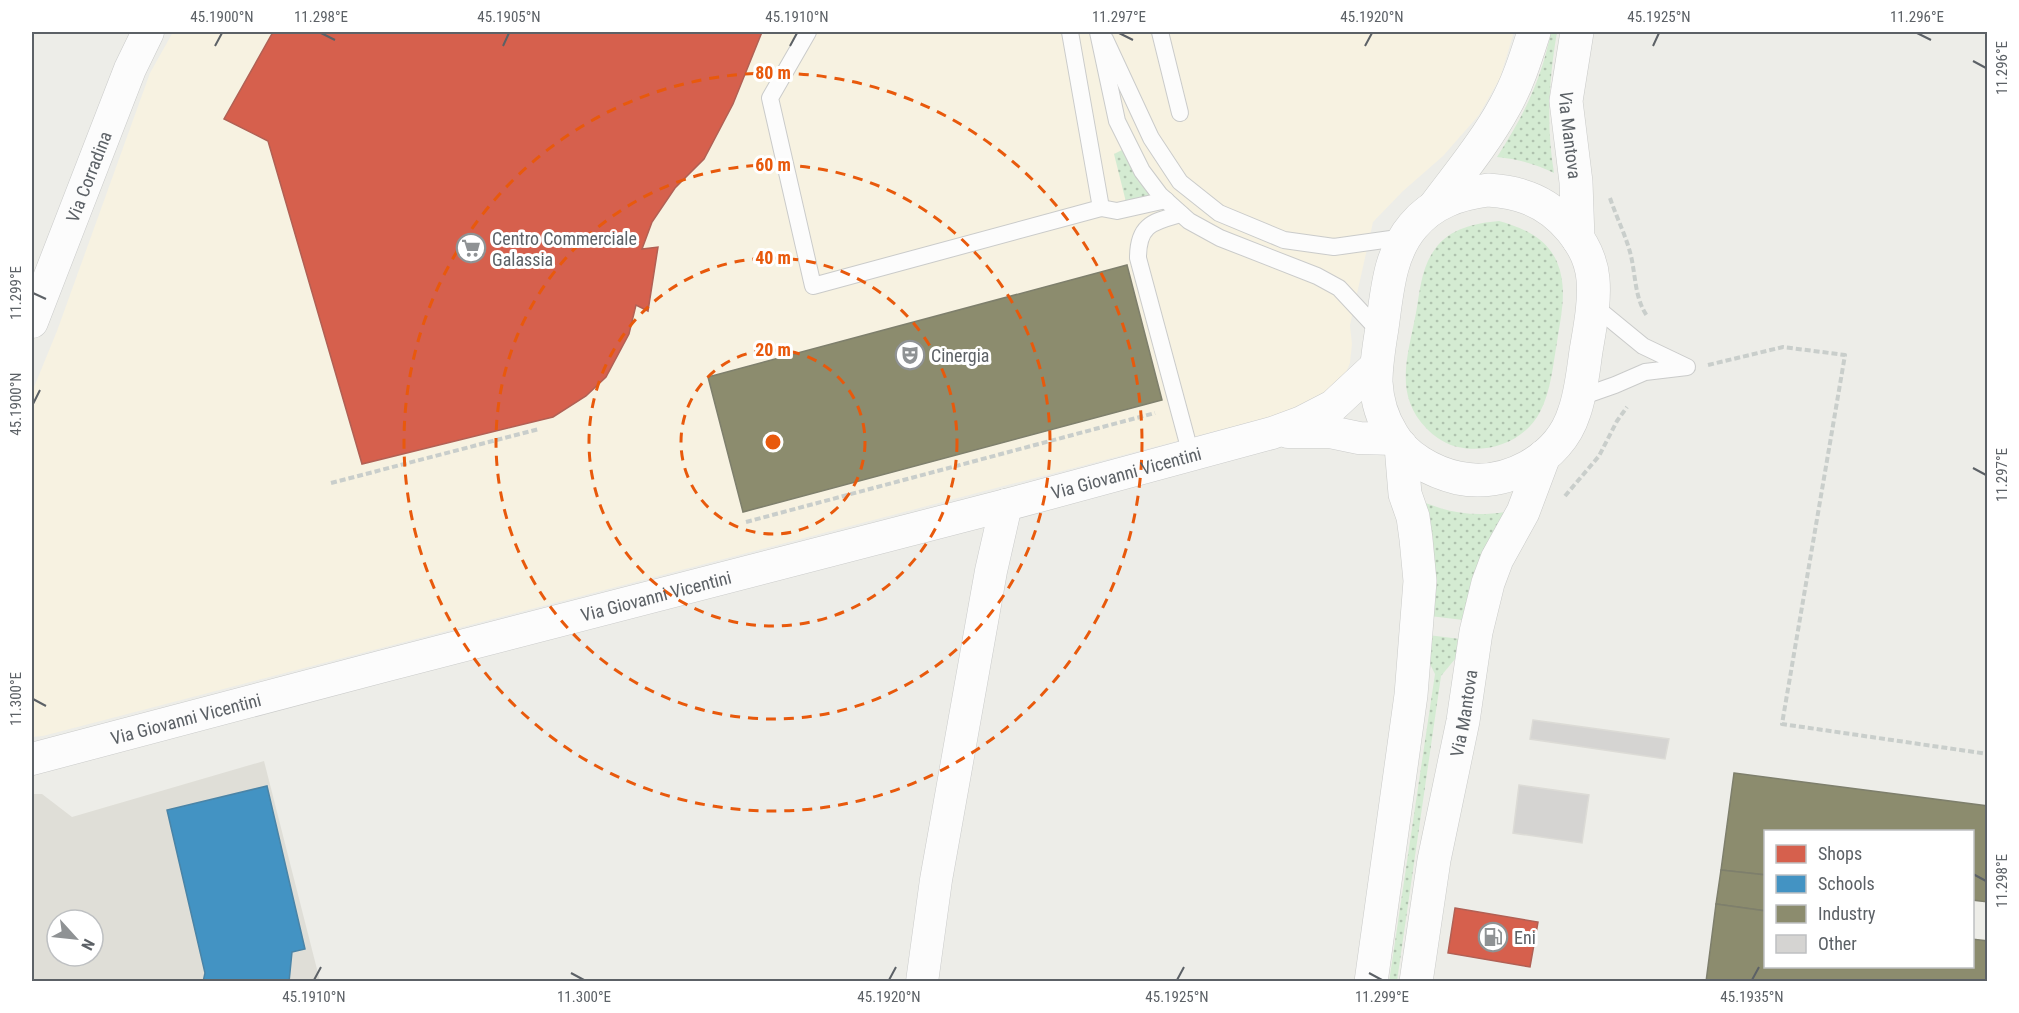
<svg xmlns="http://www.w3.org/2000/svg" width="2019" height="1013" viewBox="0 0 2019 1013" font-family="'Roboto Condensed',sans-serif">
<defs>
<pattern id="grass-dots" width="8" height="8" patternUnits="userSpaceOnUse" patternTransform="scale(1.5)"><rect width="8" height="8" fill="#d4ebd2"/><path d="M2 2h.1M6 6h.1" fill="none" stroke="#afc2ae" stroke-width="1.8" stroke-linecap="round"/></pattern>
</defs>
<rect width="100%" height="100%" fill="#edede8"/>
<polygon fill="#f7f2e1" points="173,32 1514,32 1500,78 1479,115 1443,156 1403,191 1373,222 1350,325 1352,344 1350,363 1342,382 1300,409 43,736 32,737 32,392 57,331 150,73"/>
<path fill="#dfded7" fill-rule="evenodd" d="M 264,761 L 320,981 L 32,982 L 32,794 L 42,794 L 72,817 ZM 57,920 L 93,920 L 93,956 L 57,956 Z"/>
<g fill="url(#grass-dots)">
<path d="M 1551,32 L 1557,32 C 1549,79 1546,125 1554,173 C 1535,164 1518,159 1497,157 C 1524,115 1541,81 1551,32 Z"/>
<polygon points="1122,150 1153,192 1152,196 1126,202 1114,154"/>
<path d="M 1499,221 C 1523,228 1546,237 1557,262 C 1568,288 1561,315 1557,342 C 1553,365 1551,391 1540,412 C 1525,441 1489,454 1458,447 C 1447,445 1435,437 1427,429 C 1393,394 1408,356 1416,313 C 1420,291 1421,268 1435,249 C 1450,228 1476,223 1499,221 Z"/>
<path d="M 1421,501 C 1449,513 1474,517 1505,512 L 1463,620 L 1430,616 Z"/>
<polygon points="1428,635 1460,639 1455,659 1441,676 1397,981 1389,982 1435,674 1425,654"/>
</g>
<g fill="#d6604d" stroke="#b16054" stroke-width="1.5">
<polygon points="273,32 762,32 733,104 704,159 675,188 652,222 642,249 658,247 648,311 636,305 629,334 606,377 586,396 553,417 362,464 268,141 224,119"/>
<polygon points="1455,908 1538,922 1530,967 1448,953"/>
</g>
<polygon fill="#4393c3" stroke="#4a84a7" stroke-width="1.5" points="267,786 305,949 292,952 289,982 203,982 205,973 167,810"/>
<g fill="#8c8c6e" stroke="#7e7f6c" stroke-width="1.5">
<polygon points="1127,265 1162,400 743,512 708,377"/>
<polygon points="1734,773 1988,806 1988,902 1972,900 1972,832 1766,832 1766,875 1721,870"/>
<polygon points="1721,870 1766,875 1766,911 1716,904"/>
<polygon points="1716,904 1766,911 1766,966 1972,966 1972,939 1988,941 1986,982 1706,982"/>
</g>
<g fill="#d5d4d2" stroke="#dcdbd6" stroke-width="1.5">
<polygon points="1533,720 1669,739 1665,759 1530,739"/>
<polygon points="1519,785 1589,795 1582,843 1513,833"/>
</g>
<g fill="none" stroke-linecap="round" stroke-linejoin="round">
<g stroke="#cacbca" stroke-width="18">
<g id="service">
<polyline points="808,32 770,98 813,286 1101,208 1070,32"/>
<polyline points="1098,32 1117,121 1142,171 1160,195 1189,221 1220,238 1317,276 1339,288 1381,333"/>
<polyline points="1160,32 1180,113"/>
<polyline points="1105,39 1151,138 1180,182 1219,213 1284,240 1334,247 1405,237"/>
<polyline points="1101,208 1117,211 1166,200"/>
<path d="M 1181,214 C 1153,222 1138,224 1138,258 L 1191,455"/>
<polyline points="1578,398 1615,385 1645,372 1687,367 1643,346 1593,305"/>
</g>
</g>
<g stroke="#cacbca" stroke-width="33">
<g id="minor">
<path id="s1" d="M 32,322 L 130,69 L 148,32"/>
<polyline points="1288,432 1330,432 1359,438 1395,439"/>
<path id="s2" d="M 32,759 L 380,667 L 1006,505 L 1272,433 L 1302,422 L 1333,406 L 1377,365"/>
<polyline points="922,982 936,880 991,571 1006,505"/>
</g>
</g>
<g stroke="#c9cac8" stroke-width="34">
<g id="secondary">
<path id="s3" d="M 1577,32 L 1566,101 L 1576,182 L 1578,239"/>
<path d="M 1488,190 C 1502,191 1516,193 1528,198 C 1560,210 1590,244 1593,279 C 1595,303 1590,327 1586,351 C 1583,372 1581,394 1574,413 C 1559,460 1505,488 1458,478 C 1432,472 1405,457 1392,434 C 1382,418 1377,401 1376,382 C 1376,364 1379,346 1382,328 C 1387,293 1389,254 1413,226 C 1433,202 1459,194 1488,190 Z"/>
<path d="M 1435,206 C 1459,174 1486,141 1505,106 C 1518,83 1526,57 1534,32"/>
<polyline points="1371,982 1411,695 1420,581 1416,539 1413,517 1405,494 1401,446"/>
<path id="s4" d="M 1416,982 L 1434,860 L 1463,721 L 1476,632 L 1488,583 L 1497,559 L 1523,512 L 1544,456"/>
</g>
</g>
<g stroke="#c9cecb" stroke-width="4" stroke-dasharray="6 3" stroke-linecap="butt">
<path d="M 1610,198 C 1616,216 1625,234 1630,252 C 1636,274 1634,297 1647,316"/>
<polyline points="1708,365 1783,347 1845,355 1782,724 1988,754"/>
<polyline points="331,483 539,429"/>
<polyline points="1565,496 1599,456 1617,421 1627,407"/>
<polyline points="746,522 1155,413"/>
</g>
<use href="#service" stroke="#fcfcfc" stroke-width="16"/>
<use href="#minor" stroke="#fcfcfc" stroke-width="32"/>
<use href="#secondary" stroke="#fcfcfc" stroke-width="33"/>
</g>
<path fill="none" stroke="#5c6166" stroke-width="2" d="M 321,33 L 335,40M 1119,33 L 1133,40M 1917,33 L 1931,40M 215,46 L 222,33M 503,46 L 509,33M 790,46 L 797,33M 1365,46 L 1372,33M 1653,46 L 1659,33M 1973,61 L 1986,68M 33,293 L 46,299M 33,404 L 40,390M 1973,468 L 1986,475M 33,699 L 46,706M 1973,874 L 1986,881M 571,973 L 584,980M 1369,973 L 1382,980M 314,980 L 321,967M 889,980 L 896,967M 1177,980 L 1184,967M 1752,980 L 1759,967"/>
<g fill="none" stroke="#e8590c" stroke-width="3" stroke-dasharray="10 8">
<circle cx="773" cy="442" r="92"/>
<circle cx="773" cy="442" r="184"/>
<circle cx="773" cy="442" r="277"/>
<circle cx="773" cy="442" r="369"/>
</g>
<defs>
<g id="supermarket-ring" transform="scale(1.5)"><circle r="9.5" fill="#fff" stroke="#8f9294" stroke-width="1.5"/><path d="M-6-5.5h2.5l.6 2H6L4.5 2H-2.5L-4.4-4H-6ZM-1.5 3.2a1.3 1.3 0 1 0 .1 0ZM3 3.2a1.3 1.3 0 1 0 .1 0Z" fill="#8f9294"/></g>
<g id="theatre-ring" transform="scale(1.5)"><circle r="9.5" fill="#fff" stroke="#8f9294" stroke-width="1.5"/><path d="M-5-5.5Q0-4 5-5.5V0Q5 5 0 6Q-5 5-5 0ZM-3.3-2.5H-1v1.5H-3.3ZM1-2.5H3.3v1.5H1ZM-2.8 1Q0 5.5 2.8 1Z" fill="#8f9294"/></g>
<g id="fuel-ring" transform="scale(1.5)"><circle r="9.5" fill="#fff" stroke="#8f9294" stroke-width="1.5"/><path d="M-5.5-6h7V0h2V4h1.3V-2.5L3-4.5l.8-.8L6-3V5H2.5V1h-1V6h-7ZM-4.2-4.7v3.2H.2V-4.7Z" fill="#8f9294"/></g>
</defs>
<g fill-rule="evenodd">
<use href="#supermarket-ring" x="471" y="248"/>
<use href="#theatre-ring" x="910" y="355"/>
<use href="#fuel-ring" x="1493" y="937"/>
</g>
<g text-anchor="middle" dominant-baseline="central" stroke-width="6" stroke-linejoin="round" paint-order="stroke">
<g font-size="18" fill="#5c6166" stroke="#fff">
<text stroke="none"><textPath href="#s3" startOffset="104">Via Mantova</textPath></text>
<text stroke="none"><textPath href="#s1" startOffset="156">Via Corradina</textPath></text>
<text stroke="none"><textPath href="#s2" startOffset="1131">Via Giovanni Vicentini</textPath></text>
<text stroke="none"><textPath href="#s2" startOffset="645">Via Giovanni Vicentini</textPath></text>
<text stroke="none"><textPath href="#s4" startOffset="273">Via Mantova</textPath></text>
<text stroke="none"><textPath href="#s2" startOffset="159">Via Giovanni Vicentini</textPath></text>
</g>
<g font-size="18" fill="#5c6166" stroke="#fff" text-anchor="start">
<text x="492" y="238">Centro Commerciale<tspan x="492" dy="21">Galassia</tspan></text>
<text x="931" y="355">Cinergia</text>
<text x="1514" y="937">Eni</text>
</g>
</g>
<circle cx="773" cy="442" r="9" fill="#e8590c" stroke="#fff" stroke-width="3"/>
<g font-size="18" text-anchor="middle" font-weight="bold" fill="#e8590c" stroke="#fff" stroke-width="6" stroke-linejoin="round" paint-order="stroke">
<text x="773" y="79">80 m</text>
<text x="773" y="171">60 m</text>
<text x="773" y="264">40 m</text>
<text x="773" y="356">20 m</text>
</g>
<rect width="2019" height="1013" fill="none" stroke="#ffffff" stroke-width="66"/>
<rect x="1764" y="830" width="210" height="138" fill="#ffffff" stroke="#bec0c2" stroke-width="1.5"/>
<rect x="1776" y="845" width="30" height="18" fill="#d6604d" stroke="#bec0c2" stroke-width="1.5"/>
<text x="1818" y="860" font-size="18" fill="#5c6166">Shops</text>
<rect x="1776" y="875" width="30" height="18" fill="#4393c3" stroke="#bec0c2" stroke-width="1.5"/>
<text x="1818" y="890" font-size="18" fill="#5c6166">Schools</text>
<rect x="1776" y="905" width="30" height="18" fill="#8c8c6e" stroke="#bec0c2" stroke-width="1.5"/>
<text x="1818" y="920" font-size="18" fill="#5c6166">Industry</text>
<rect x="1776" y="935" width="30" height="18" fill="#d5d4d2" stroke="#bec0c2" stroke-width="1.5"/>
<text x="1818" y="950" font-size="18" fill="#5c6166">Other</text>
<g transform="translate(75 938) rotate(117)"><circle r="28" fill="#ffffff" stroke="#bec0c2" stroke-width="1.5"/>
<path d="M0-4.5L10 22L0 15L-10 22Z" fill="#8f9294"/>
<text y="-9" font-size="16" font-weight="bold" text-anchor="middle" fill="#5c6166">N</text>
</g>
<rect x="33" y="33" width="1953" height="947" fill="none" stroke="#5c6166" stroke-width="2"/>
<g font-size="15" text-anchor="middle" fill="#5c6166">
<text x="222" y="22">45.1900°N</text>
<text x="321" y="22">11.298°E</text>
<text x="509" y="22">45.1905°N</text>
<text x="797" y="22">45.1910°N</text>
<text x="1119" y="22">11.297°E</text>
<text x="1372" y="22">45.1920°N</text>
<text x="1659" y="22">45.1925°N</text>
<text x="1917" y="22">11.296°E</text>
<text transform="translate(2002 68) rotate(-90)" y="5">11.296°E</text>
<text transform="translate(16 293) rotate(-90)" y="5">11.299°E</text>
<text transform="translate(16 404) rotate(-90)" y="5">45.1900°N</text>
<text transform="translate(2002 475) rotate(-90)" y="5">11.297°E</text>
<text transform="translate(16 699) rotate(-90)" y="5">11.300°E</text>
<text transform="translate(2002 881) rotate(-90)" y="5">11.298°E</text>
<text x="314" y="1002">45.1910°N</text>
<text x="584" y="1002">11.300°E</text>
<text x="889" y="1002">45.1920°N</text>
<text x="1177" y="1002">45.1925°N</text>
<text x="1382" y="1002">11.299°E</text>
<text x="1752" y="1002">45.1935°N</text>
</g>
</svg>
